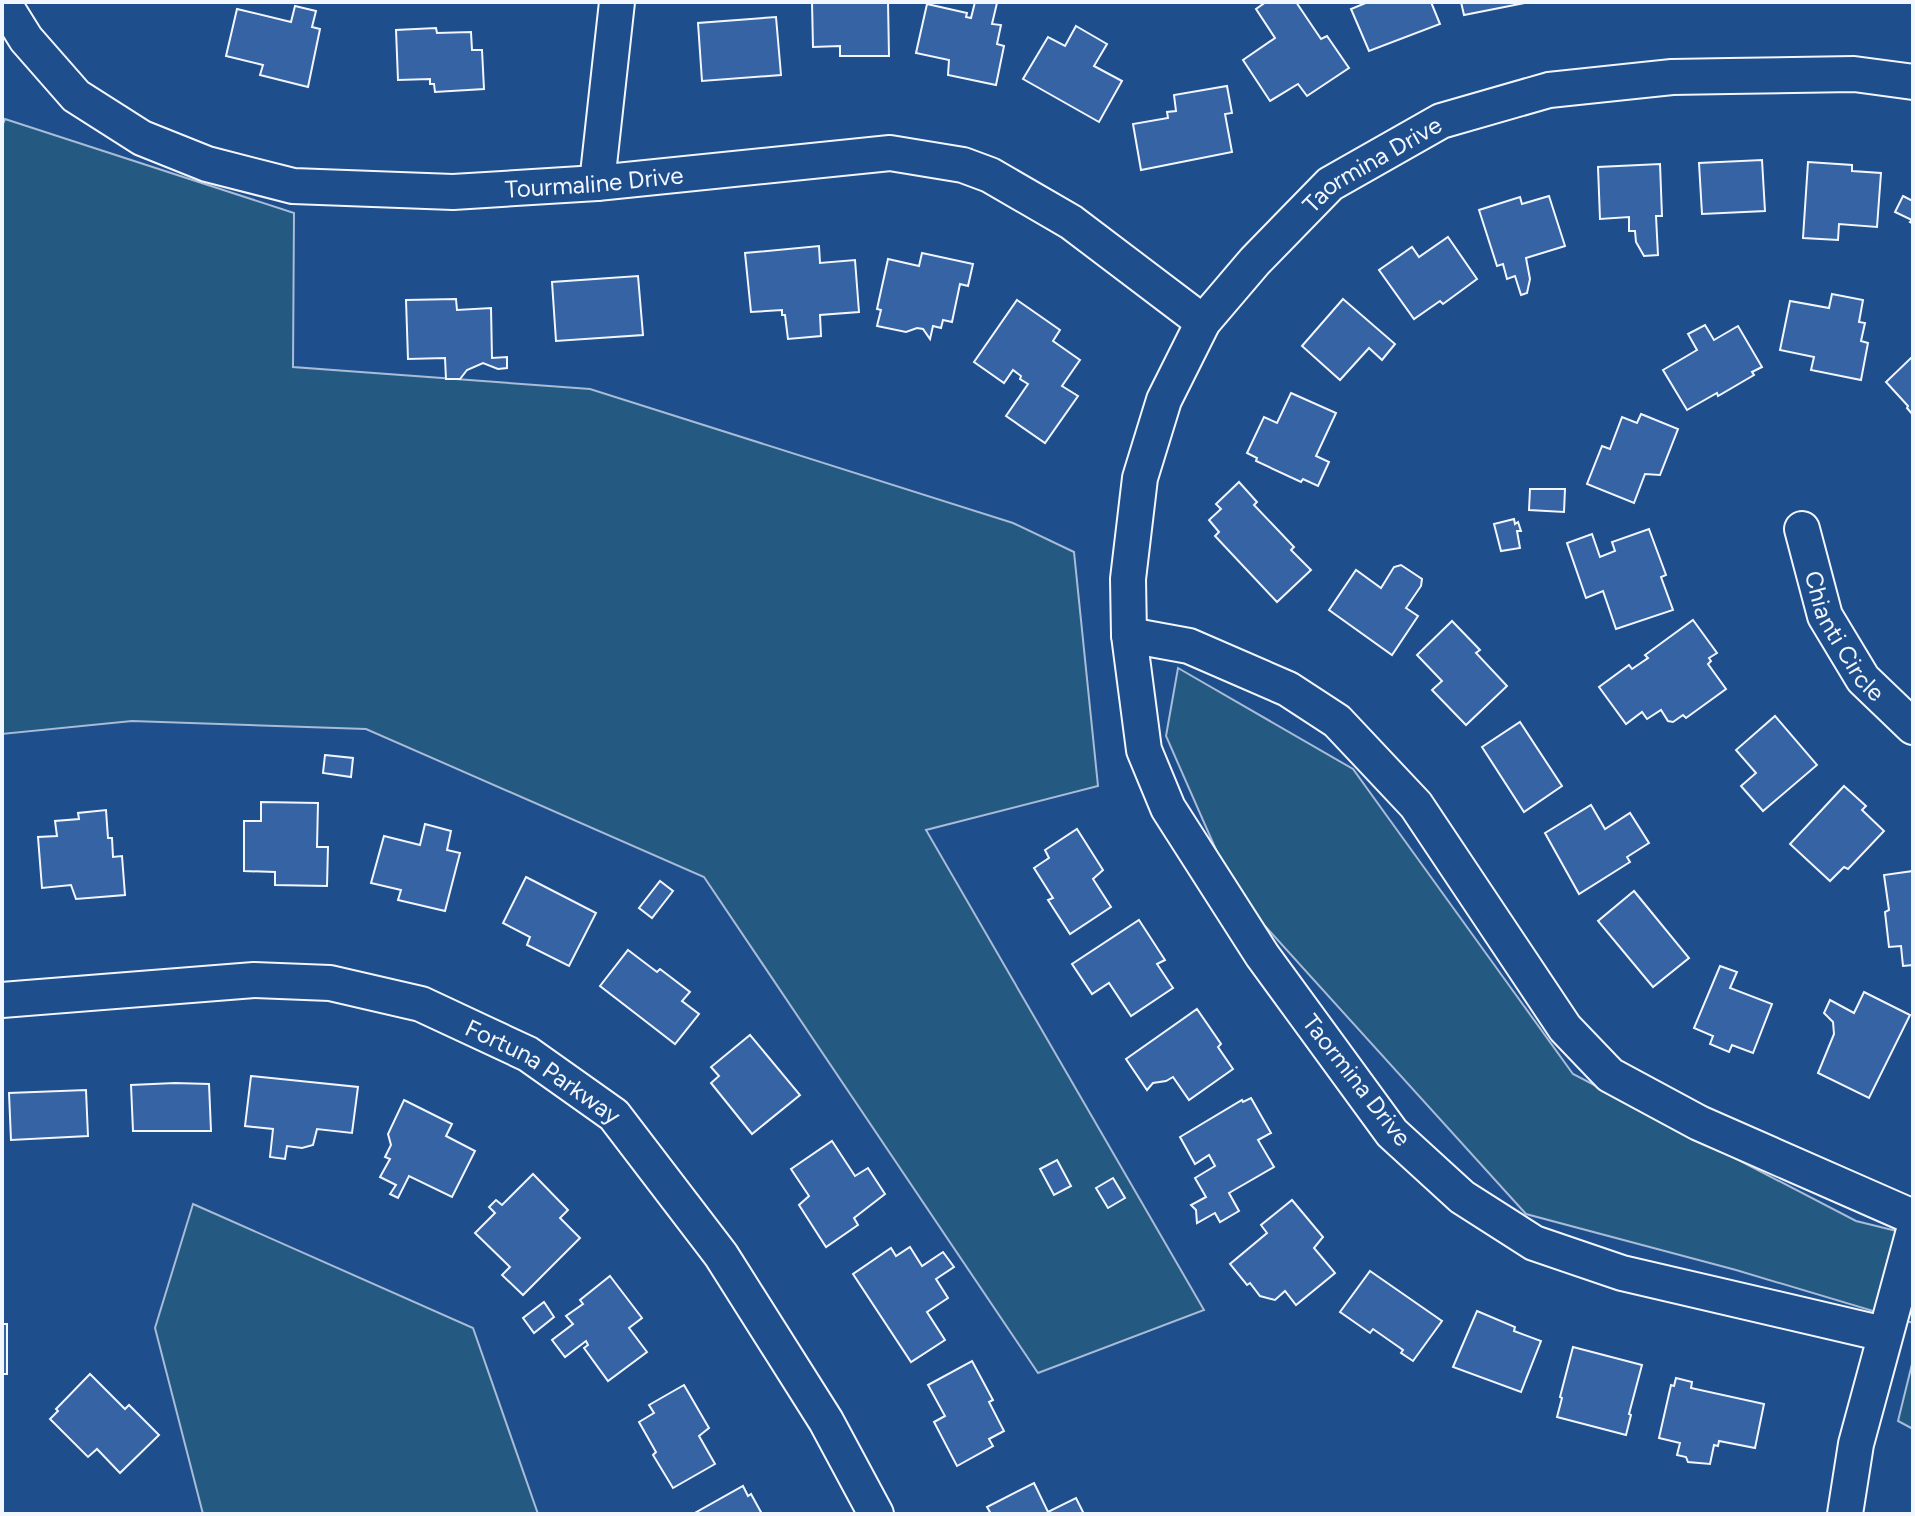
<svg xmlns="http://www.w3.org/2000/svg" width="1915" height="1516" viewBox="0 0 1915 1516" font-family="Figtree,sans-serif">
<rect width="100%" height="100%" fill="#1f4e8c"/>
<g fill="#245a82" stroke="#a8bbd7" stroke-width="2">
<polygon points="5,119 294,213 293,367 590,389 1013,523 1074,552 1098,786 926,830 1204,1310 1038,1373 704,877 366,729 132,721 2,734 2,126"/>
<polygon points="1178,668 1353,769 1573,1074 1856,1221 1913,1235 1913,1323 1736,1270 1526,1214 1235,893 1166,736"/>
<polygon points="193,1204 473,1328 538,1514 203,1514 155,1328"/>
<polygon points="1913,1360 1913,1429 1898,1421"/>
</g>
<g fill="#3563a3" stroke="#f2f6ff" stroke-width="2">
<polygon points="812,2 888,2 889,56 840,56 840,46 813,47"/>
<polygon points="975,2 997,3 992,24 1001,25 997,44 1004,46 996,85 948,75 949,60 916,53 927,4 967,13 966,17 971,18"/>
<polygon points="1266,2 1296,2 1321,39 1327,36 1349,68 1307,96 1298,84 1270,101 1243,60 1275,38 1256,9"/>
<polygon points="1368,2 1431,2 1440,24 1369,51 1351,9"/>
<polygon points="1461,2 1530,2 1464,15"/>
<polygon points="295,6 316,11 312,27 320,29 308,87 260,75 263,65 226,56 237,9 291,22"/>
<polygon points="776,17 781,75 702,81 698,23"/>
<polygon points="1076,26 1107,44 1094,66 1122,81 1099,122 1023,79 1048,37 1065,46"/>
<polygon points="436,28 437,33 471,32 472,50 482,50 484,89 435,92 434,84 430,84 430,79 398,80 396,30"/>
<polygon points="1227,86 1232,113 1225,114 1232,152 1141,170 1133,124 1168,118 1167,112 1176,111 1174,95"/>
<polygon points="1762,160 1765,211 1702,214 1699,163"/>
<polygon points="1808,162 1852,165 1852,171 1881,173 1877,227 1839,224 1838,240 1803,238"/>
<polygon points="1660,164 1662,216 1656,216 1658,255 1644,256 1636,242 1635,231 1629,231 1629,217 1600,219 1598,167"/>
<polygon points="1549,196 1565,246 1526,258 1530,279 1527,293 1521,295 1515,276 1507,279 1503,264 1497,266 1479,210 1520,197 1522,204"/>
<polygon points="1903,196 1913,201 1913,224 1910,222 1912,220 1895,212"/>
<polygon points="1448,237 1477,279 1443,304 1440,301 1414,319 1379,270 1412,247 1419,257"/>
<polygon points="819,246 820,263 855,260 859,312 820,315 821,336 788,339 785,315 782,315 782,310 751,312 745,253"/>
<polygon points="922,253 973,264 968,286 960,284 952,322 943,320 941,328 933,326 930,339 923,329 917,328 906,332 877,326 881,310 877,309 888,259 919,266"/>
<polygon points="638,276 643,335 556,341 552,282"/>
<polygon points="1832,294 1863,300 1859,322 1865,323 1861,341 1868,343 1861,380 1811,370 1814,357 1780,350 1790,301 1829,308"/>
<polygon points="456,299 457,310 491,308 492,358 507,357 507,368 498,369 483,363 467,370 460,379 446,379 445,358 408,359 406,300"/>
<polygon points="1343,299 1395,344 1382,360 1369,348 1340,380 1302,346"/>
<polygon points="1017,300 1060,330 1053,341 1080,360 1062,386 1078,396 1045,443 1006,416 1028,384 1020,379 1021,376 1013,370 1004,383 974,362"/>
<polygon points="1705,325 1714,340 1738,326 1762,367 1752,372 1754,375 1718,396 1717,393 1687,410 1663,370 1697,350 1688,334"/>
<polygon points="1913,356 1913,415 1907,408 1908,406 1886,382"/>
<polygon points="1291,393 1336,413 1316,456 1329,462 1318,486 1303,479 1301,482 1256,461 1257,458 1247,453 1264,417 1277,423"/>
<polygon points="1641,414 1678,429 1660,475 1645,474 1634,503 1587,484 1602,446 1610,449 1622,417 1637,423"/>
<polygon points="1239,482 1257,502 1254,505 1294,547 1291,550 1311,570 1277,602 1215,536 1219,532 1209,520 1221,509 1216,504"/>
<polygon points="1530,489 1565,489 1564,512 1529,510"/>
<polygon points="1514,519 1515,524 1518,522 1521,531 1517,531 1520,548 1501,551 1494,524"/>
<polygon points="1649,529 1666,575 1661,577 1673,610 1616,629 1603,591 1586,598 1567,543 1592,534 1600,557 1615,551 1612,542"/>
<polygon points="1401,565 1422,579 1421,586 1406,608 1418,616 1392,655 1329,610 1356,570 1381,588 1394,567"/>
<polygon points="1693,620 1717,653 1709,658 1711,661 1708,664 1726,689 1686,718 1683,715 1673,722 1668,721 1661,710 1647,719 1642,712 1626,724 1599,687 1629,665 1632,669 1648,658 1645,655"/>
<polygon points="1452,621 1480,650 1476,653 1507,686 1466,725 1432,690 1442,681 1417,655"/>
<polygon points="1775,716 1817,765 1763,811 1741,786 1756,773 1736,750"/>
<polygon points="1520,722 1562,786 1524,812 1482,747"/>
<polygon points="325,755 353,758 351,777 323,773"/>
<polygon points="1844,786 1866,806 1862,810 1884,831 1848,869 1844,867 1830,881 1790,844"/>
<polygon points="261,802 318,803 317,847 328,847 327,886 275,885 275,872 244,871 244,821 261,821"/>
<polygon points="1591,805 1605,829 1630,813 1649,843 1627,857 1630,862 1579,894 1545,833"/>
<polygon points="106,810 108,838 112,838 113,857 122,856 125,895 76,899 71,885 42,888 38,837 57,836 55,821 79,819 78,813"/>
<polygon points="425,824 451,831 447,850 460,853 445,911 398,900 401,890 371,883 384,836 420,845"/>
<polygon points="1077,829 1103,870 1093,879 1111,907 1070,934 1048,900 1053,898 1034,868 1049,858 1045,850"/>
<polygon points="1913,871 1913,965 1903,966 1901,946 1889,947 1885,912 1889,910 1884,875"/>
<polygon points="526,877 596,913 569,966 527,945 530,937 503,923"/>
<polygon points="660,881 673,891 652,918 639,908"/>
<polygon points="1634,891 1689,958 1653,987 1598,921"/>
<polygon points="1139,920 1165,960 1157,964 1173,988 1131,1016 1109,983 1092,994 1072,964"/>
<polygon points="628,950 657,972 660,969 690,992 682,1001 699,1014 675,1044 600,986"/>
<polygon points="1720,966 1737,972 1730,988 1772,1004 1753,1053 1732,1045 1729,1052 1710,1044 1713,1036 1694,1028"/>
<polygon points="1864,992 1910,1015 1869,1098 1818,1073 1834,1034 1833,1022 1824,1013 1830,1000 1854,1013"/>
<polygon points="1197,1009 1221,1044 1218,1047 1233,1069 1189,1100 1173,1077 1166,1081 1153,1083 1147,1090 1126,1059"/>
<polygon points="750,1035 800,1095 752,1134 711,1083 719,1076 711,1067"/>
<polygon points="251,1076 358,1087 352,1133 317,1129 313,1145 302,1148 287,1146 285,1159 270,1157 273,1129 245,1126"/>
<polygon points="175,1083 209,1084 211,1131 133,1131 131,1085"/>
<polygon points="86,1090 88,1136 11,1140 9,1093"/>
<polygon points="1251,1098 1271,1133 1258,1140 1274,1167 1229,1193 1239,1211 1220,1222 1215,1213 1197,1223 1196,1210 1191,1205 1206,1197 1195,1178 1215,1166 1209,1155 1195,1164 1180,1137 1242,1100 1243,1102"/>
<polygon points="404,1100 452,1124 446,1136 475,1151 452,1197 409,1176 398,1198 390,1194 396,1185 380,1177 390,1159 385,1157 391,1145 388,1134"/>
<polygon points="832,1141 855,1176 868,1168 885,1194 854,1218 858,1225 826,1247 799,1205 809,1196 791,1169"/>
<polygon points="1057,1160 1071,1186 1054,1195 1040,1169"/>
<polygon points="533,1174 568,1210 560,1218 580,1238 523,1295 502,1275 510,1267 475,1233 495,1213 489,1207 496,1200 502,1205"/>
<polygon points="1113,1178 1125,1198 1108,1208 1096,1188"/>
<polygon points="1292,1200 1323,1237 1314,1248 1335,1273 1296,1305 1285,1291 1275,1300 1260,1296 1250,1283 1247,1285 1230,1264 1267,1233 1261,1225"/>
<polygon points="910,1247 922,1266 943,1252 954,1267 936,1279 948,1298 927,1312 945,1340 911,1362 853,1274 891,1248 896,1256"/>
<polygon points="1370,1271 1442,1321 1413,1361 1401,1353 1403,1350 1373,1329 1370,1333 1340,1312"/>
<polygon points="610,1276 642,1318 629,1328 647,1352 608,1381 584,1348 588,1345 586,1341 565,1357 552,1340 573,1324 566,1316 583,1304 580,1300"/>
<polygon points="544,1302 554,1317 534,1333 523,1318"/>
<polygon points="1477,1311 1515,1327 1514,1331 1541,1341 1521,1392 1453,1367"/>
<rect x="2" y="1324" width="5" height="50"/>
<polygon points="1573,1347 1642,1365 1629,1414 1631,1415 1626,1435 1557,1417 1562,1398 1560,1397"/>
<polygon points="972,1361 993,1400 989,1402 1004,1431 989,1439 993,1446 957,1466 934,1422 945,1416 928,1385"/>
<polygon points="90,1374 125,1409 129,1405 159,1435 120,1473 97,1449 88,1457 50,1419 58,1411 56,1409"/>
<polygon points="1676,1378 1692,1382 1691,1388 1764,1404 1755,1448 1719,1441 1718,1446 1714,1445 1710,1464 1688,1462 1686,1457 1677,1455 1680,1443 1659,1438 1671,1385 1674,1386"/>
<polygon points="684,1385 709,1428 699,1436 715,1464 673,1488 653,1455 656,1452 639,1422 654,1413 649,1405"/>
<polygon points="1034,1483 1048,1512 1076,1498 1084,1514 991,1514 987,1507"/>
<polygon points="743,1486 748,1496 751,1494 762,1514 693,1514"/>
</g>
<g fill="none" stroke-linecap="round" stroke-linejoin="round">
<g stroke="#f2f6ff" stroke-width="38">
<g id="minor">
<path id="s1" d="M 3,2 L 26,39 L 76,96 L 142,138 L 207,164 L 293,186 L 453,192 L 597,183 L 890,153 L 963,165 L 990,175 L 1071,222 L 1203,322"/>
<polyline points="597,183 617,2"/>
<path id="s2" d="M 1802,529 L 1825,616 L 1863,679 L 1913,727"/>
<polyline points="1129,635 1189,646 1288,689 1337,721 1416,805 1565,1028 1610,1075 1699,1123 1913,1217"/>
<path id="s3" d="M 2,1000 L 254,980 L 330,983 L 421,1004 L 528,1054 L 614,1115 L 721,1255 L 826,1421 L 876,1514"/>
<path id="s4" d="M 1884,1334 L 1622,1273 L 1534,1243 L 1462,1197 L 1392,1133 L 1262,955 L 1168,808 L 1144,750 L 1129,635 L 1128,579 L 1140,478 L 1164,400 L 1203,322 L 1255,261 L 1330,184 L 1441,121 L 1549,90 L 1672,77 L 1729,76 L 1854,74 L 1913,82"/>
<polyline points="1845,1514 1856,1444 1913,1234"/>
</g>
</g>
<use href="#minor" stroke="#1f4e8c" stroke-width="34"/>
</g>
<g text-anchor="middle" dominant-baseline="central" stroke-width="6" stroke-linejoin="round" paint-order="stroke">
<g font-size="24" fill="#f2f6ff" stroke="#1f4e8c">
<text stroke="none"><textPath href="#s4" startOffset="1676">Taormina Drive</textPath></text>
<text stroke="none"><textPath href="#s1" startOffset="658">Tourmaline Drive</textPath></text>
<text stroke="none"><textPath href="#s2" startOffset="116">Chianti Circle</textPath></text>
<text stroke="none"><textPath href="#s3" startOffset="562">Fortuna Parkway</textPath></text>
<text transform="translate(1357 1080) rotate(52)">Taormina Drive</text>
</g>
</g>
<rect width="1915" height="1516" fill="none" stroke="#f2f6ff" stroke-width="8"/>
</svg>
